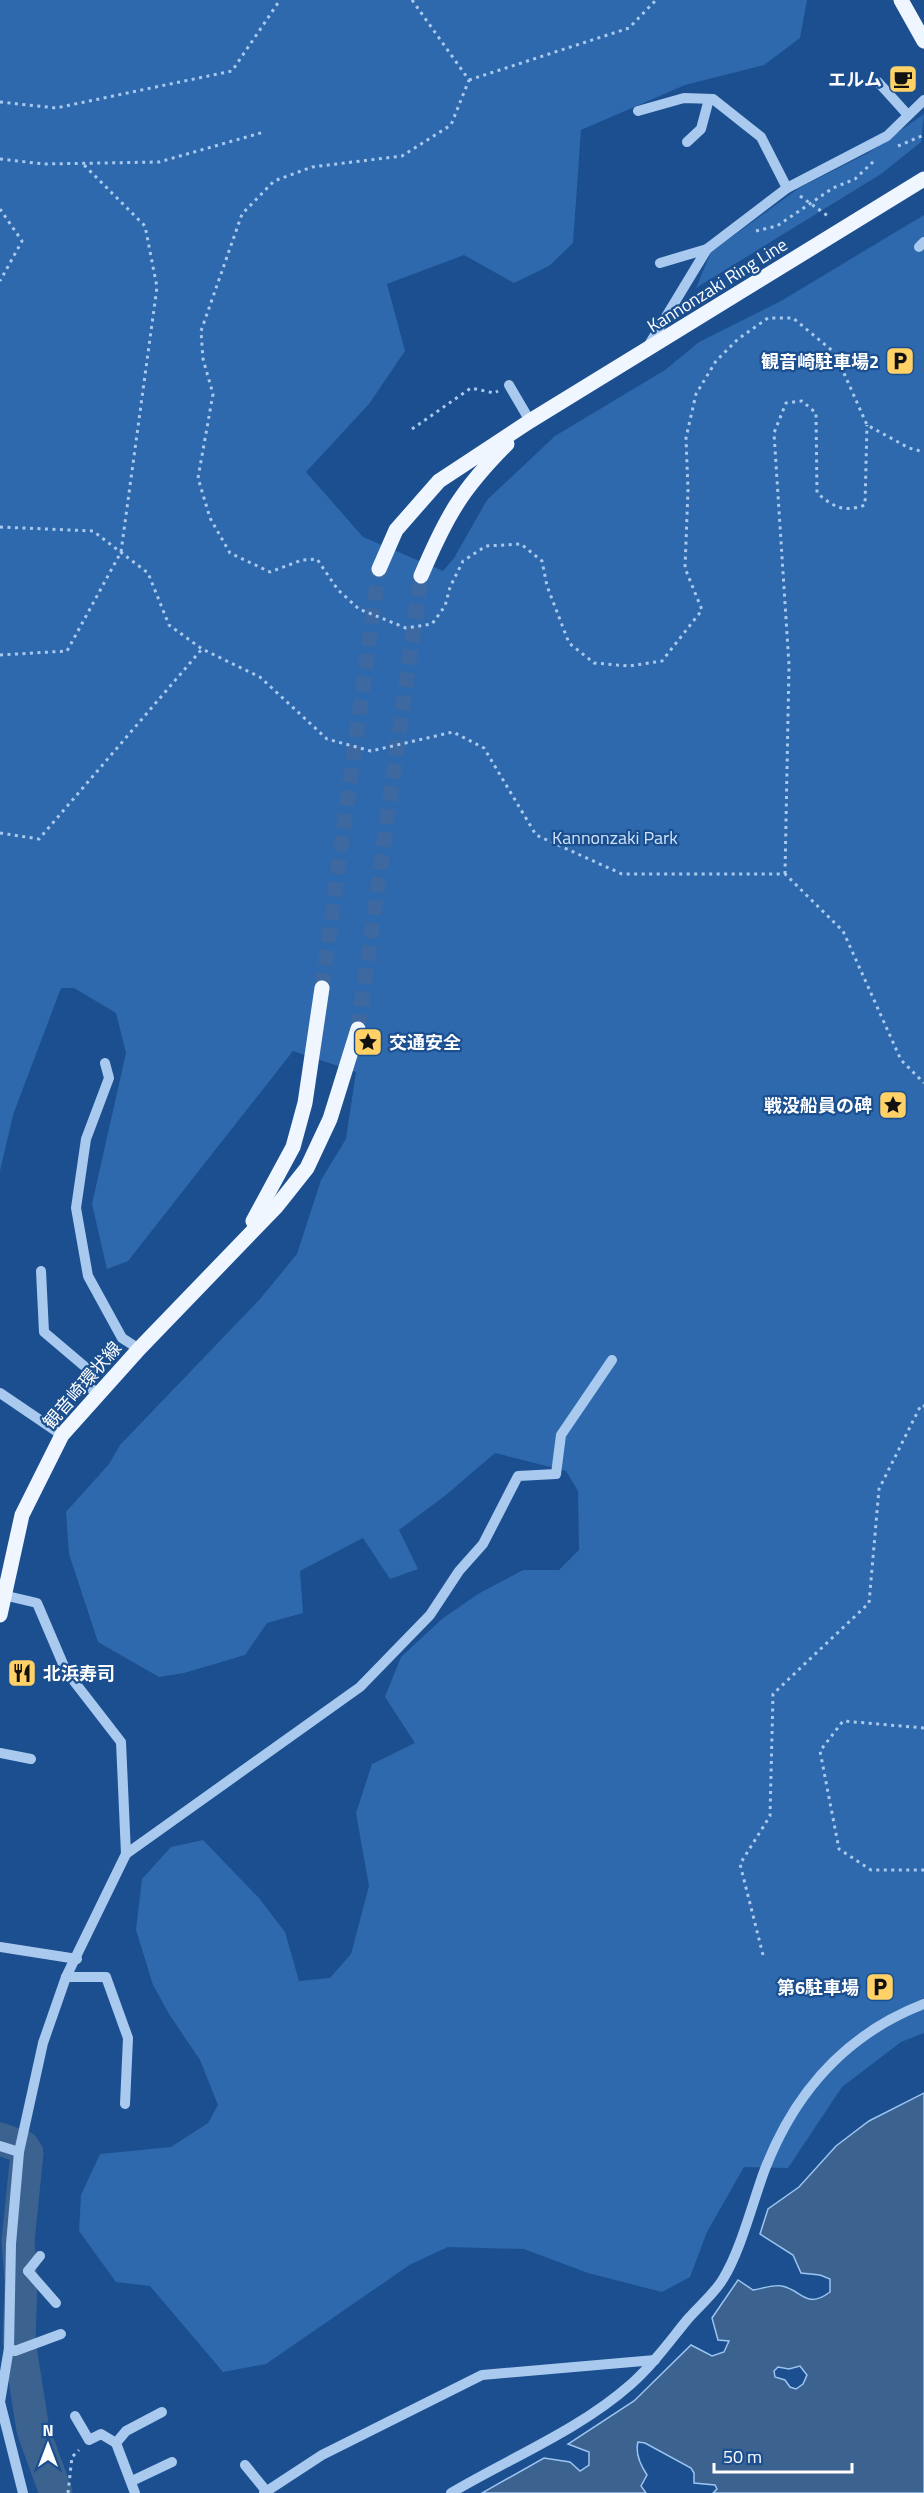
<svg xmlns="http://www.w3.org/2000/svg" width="924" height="2493" viewBox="0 0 924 2493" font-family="'Titillium Web','Noto Sans JP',sans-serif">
<rect width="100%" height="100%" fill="#1b4f8f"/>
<g fill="#2e69ad">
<polygon points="0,0 807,0 800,38 764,65 685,85 581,130 573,243 549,266 514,283 464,255 387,284 405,351 369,404 306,472 363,537 443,571 454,558 487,500 555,436 665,370 699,342 781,301 924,215 924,2033 901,2042 842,2087 788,2168 744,2167 707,2232 690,2277 662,2292 588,2273 524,2249 448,2247 411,2264 266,2364 223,2372 150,2286 116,2282 79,2231 81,2195 100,2154 171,2147 208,2123 218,2105 200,2060 169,2014 153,1985 136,1930 142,1879 171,1847 203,1840 259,1898 285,1932 299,1981 330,1978 351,1954 369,1886 356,1813 372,1764 415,1743 385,1697 401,1657 442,1619 478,1594 523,1570 559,1570 579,1550 578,1491 566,1471 495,1453 446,1495 399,1530 418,1569 390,1579 363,1538 300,1571 303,1613 267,1623 245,1655 184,1673 159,1677 98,1642 69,1554 66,1512 109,1464 120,1445 260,1299 297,1254 321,1180 346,1139 356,1072 293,1051 128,1261 107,1269 92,1204 126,1053 116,1013 74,988 61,988 13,1115 0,1171"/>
<polygon points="924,114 921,142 881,174 696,288 711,252 799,188 868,153"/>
</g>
<path fill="#3c6290" stroke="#9cc4f0" stroke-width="1.5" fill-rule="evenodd" d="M 924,2093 L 924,2493 L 713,2493 L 717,2489 L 715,2485 L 694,2483 L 694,2473 L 691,2468 L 645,2443 L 638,2442 C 635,2453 641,2466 647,2475 L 641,2486 L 646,2493 L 482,2493 L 544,2458 L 570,2462 L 580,2471 L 589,2465 L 589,2452 L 568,2444 L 634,2401 L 691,2345 L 712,2356 L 724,2352 L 729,2341 L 718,2340 L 712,2318 L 738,2280 L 753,2290 C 761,2289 774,2284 782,2286 C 802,2290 806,2310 830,2292 L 830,2279 L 820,2275 L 801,2273 L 793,2255 L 760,2234 L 768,2209 L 799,2187 L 836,2146 L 869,2121 ZM 800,2366 L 807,2375 L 803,2384 L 796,2389 L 790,2387 L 785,2380 L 775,2377 L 774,2371 L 778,2367 L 789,2369 Z"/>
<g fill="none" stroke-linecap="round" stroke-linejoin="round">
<polyline stroke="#3c6290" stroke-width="33" points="0,2139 23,2147 27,2153 18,2241 21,2281 19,2341 33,2430 56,2493"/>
<g stroke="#3d69a0" stroke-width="15" stroke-dasharray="15 8" stroke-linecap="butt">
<polyline points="322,988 379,569"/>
<polyline points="358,1029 421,576"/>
</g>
<g stroke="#a9c9ee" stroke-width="3" stroke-dasharray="3 4.5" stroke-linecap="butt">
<polyline points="412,0 469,80 451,125 402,156 312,167 274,181 242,214 201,331 203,359 213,394 198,478 210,518 230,553 270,572 302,560 317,559 338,590 359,609 406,628 432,624 445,606 450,587 463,561 486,546 521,544 542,561 547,586 569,643 594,663 629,666 662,661 702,610 685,568 688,490 686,438 696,394 716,361 738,339 768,318 793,318 835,353 867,425 909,448 924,452"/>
<polyline points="469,80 629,28 656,0"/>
<polyline points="0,102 56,108 232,71 280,0"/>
<polyline points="898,146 924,135"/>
<polyline points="0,159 44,164 159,162 264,132"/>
<polyline points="800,196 828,216"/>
<polyline points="0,209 22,241 0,281"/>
<polyline points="756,231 777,226 833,188 855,179 875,160"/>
<polyline points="412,429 471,388 494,393 498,391"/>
<polyline points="0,527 93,531 148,573 169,625 202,649 260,677 327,739 371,751 453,732 484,748 536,835 622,874 785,874 843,931 901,1060 924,1083"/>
<polyline points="0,655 67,651 121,552 157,287 145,226 82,163"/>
<polyline points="0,833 39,839 202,649"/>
<path d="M 785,874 L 789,665 L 774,433 L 786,403 L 802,401 L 816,413 L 817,493 C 834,507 843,513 865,505 L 867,425"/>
<polyline points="924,1728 843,1721 820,1751 839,1849 871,1870 924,1870"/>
<polyline points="763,1955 740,1864 770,1816 773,1694 869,1603 879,1489 921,1405 924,1406"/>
<polyline points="68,2493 72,2457 79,2450"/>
</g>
<g stroke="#a9c9ee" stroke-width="10">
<polyline points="878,82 907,114"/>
<polyline points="638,111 684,98 713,99 761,137 787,188"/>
<polyline points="687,142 701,129 709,99"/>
<polyline points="919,247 924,242"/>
<polyline points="660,263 707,249"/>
<polyline points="647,348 707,249 787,188 887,136 924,100"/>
<polyline points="509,385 530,421"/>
<polyline points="105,1063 109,1078 86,1139 76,1208 88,1276 122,1338 139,1349"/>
<polyline points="41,1271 44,1332 90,1371 88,1386 98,1394"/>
<polyline points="0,1393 62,1435"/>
<polyline points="3,1595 37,1603 66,1671 121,1742 126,1854 66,1977 43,2043 19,2152 11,2244 9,2348 0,2402 23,2493"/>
<polyline points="0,1753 31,1759"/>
<polyline points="126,1854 360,1687 430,1615 459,1571 483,1544 518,1476 556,1474 561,1435 612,1360"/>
<polyline points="0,1947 77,1959"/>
<polyline points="66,1977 106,1977 128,2038 125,2104"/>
<polyline points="0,2146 19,2152"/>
<polyline points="28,2271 56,2303"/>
<polyline points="28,2271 40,2256"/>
<polyline points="9,2348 15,2351 61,2334"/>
<polyline points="75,2416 89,2440 101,2434 116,2443 135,2493"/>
<polyline points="116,2443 126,2431 162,2412"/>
<polyline points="245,2465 267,2492"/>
<polyline points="132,2481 172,2462"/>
<polyline points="264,2493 322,2455 482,2375 655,2360"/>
<path d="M 451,2493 C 510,2458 579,2430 630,2385 C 652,2366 669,2342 687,2320 C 698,2307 714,2294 723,2279 C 741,2250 753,2201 765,2169 C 795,2092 846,2034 924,2004"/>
</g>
<g stroke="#f0f6ff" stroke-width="15">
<polyline points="901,0 924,41"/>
<polyline points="379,569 396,530 439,481 530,421 924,179"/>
<path d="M 421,576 C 446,517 461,490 507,444"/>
<polyline points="253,1221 293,1147 305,1103 322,988"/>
<polyline points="0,1615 22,1515 62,1435 139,1349 276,1207 307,1168 330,1119 358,1029"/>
</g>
</g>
<defs>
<g id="cafe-square" transform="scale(1.5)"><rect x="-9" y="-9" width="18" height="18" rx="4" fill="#ffd166" stroke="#1b4f8f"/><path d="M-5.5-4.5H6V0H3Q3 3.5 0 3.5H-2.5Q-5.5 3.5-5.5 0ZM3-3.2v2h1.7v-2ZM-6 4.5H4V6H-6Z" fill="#111"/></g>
<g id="parking-square" transform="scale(1.5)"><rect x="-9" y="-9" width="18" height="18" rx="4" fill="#ffd166" stroke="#1b4f8f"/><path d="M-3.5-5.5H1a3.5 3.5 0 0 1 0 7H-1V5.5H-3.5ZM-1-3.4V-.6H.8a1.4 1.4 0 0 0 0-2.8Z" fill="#111"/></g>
<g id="sight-square" transform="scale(1.5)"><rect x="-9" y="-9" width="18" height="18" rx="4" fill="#ffd166" stroke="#1b4f8f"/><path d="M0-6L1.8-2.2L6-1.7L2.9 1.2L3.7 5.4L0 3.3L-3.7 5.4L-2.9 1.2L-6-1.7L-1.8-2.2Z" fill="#111"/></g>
<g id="restaurant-square" transform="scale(1.5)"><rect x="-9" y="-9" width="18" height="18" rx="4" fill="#ffd166" stroke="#1b4f8f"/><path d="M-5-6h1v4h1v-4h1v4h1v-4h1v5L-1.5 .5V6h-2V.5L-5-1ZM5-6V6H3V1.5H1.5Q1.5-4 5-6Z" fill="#111"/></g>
</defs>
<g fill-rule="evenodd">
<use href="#cafe-square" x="903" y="79"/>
<use href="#parking-square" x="900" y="361"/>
<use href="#sight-square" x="368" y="1042"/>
<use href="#sight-square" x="893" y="1105"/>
<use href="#restaurant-square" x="22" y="1673"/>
<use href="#parking-square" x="880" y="1987"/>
</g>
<g text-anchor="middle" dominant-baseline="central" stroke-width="4.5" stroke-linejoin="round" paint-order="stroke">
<g font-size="18" font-weight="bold" fill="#fff" stroke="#1b4f8f" text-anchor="end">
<text x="882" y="79">エルム</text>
<text x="879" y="361">観音崎駐車場2</text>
<text x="389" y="1042" text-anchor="start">交通安全</text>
<text x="872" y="1105">戦没船員の碑</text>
<text x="43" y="1673" text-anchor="start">北浜寿司</text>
<text x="859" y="1987">第6駐車場</text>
</g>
<g font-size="18" fill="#fff" stroke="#1b4f8f">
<text transform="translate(717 285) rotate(-32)">Kannonzaki Ring Line</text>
<text transform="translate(82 1385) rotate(-49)">観音崎環状線</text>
</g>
<g font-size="18" fill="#cfe3fa" stroke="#1b4f8f">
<text x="615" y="837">Kannonzaki Park</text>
</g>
</g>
<g transform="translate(48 2445)" stroke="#1b4f8f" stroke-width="4.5" paint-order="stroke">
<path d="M0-4.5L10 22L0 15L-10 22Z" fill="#ffffff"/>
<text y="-9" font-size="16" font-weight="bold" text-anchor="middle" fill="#ffffff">N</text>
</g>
<path d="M714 2463v9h138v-9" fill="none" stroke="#ffffff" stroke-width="3"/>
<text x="723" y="2463" font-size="18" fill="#ffffff" stroke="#1b4f8f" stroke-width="4.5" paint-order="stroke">50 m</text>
</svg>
